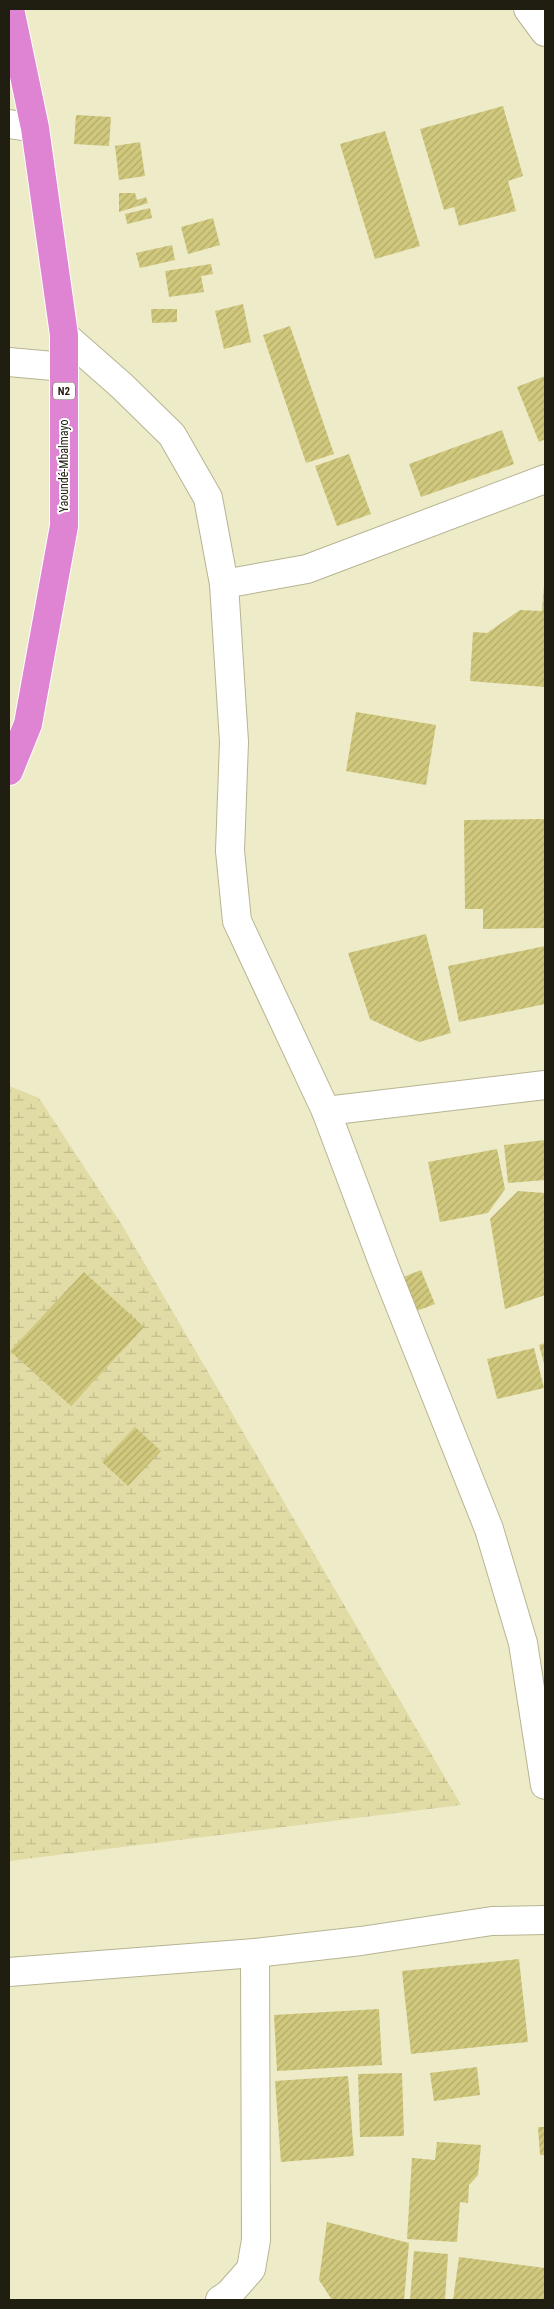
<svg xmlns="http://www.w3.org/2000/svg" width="554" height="2309" viewBox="0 0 554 2309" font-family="'Roboto Condensed',sans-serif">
<defs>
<pattern id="wetland-marsh" width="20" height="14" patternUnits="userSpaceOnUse" patternTransform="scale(1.25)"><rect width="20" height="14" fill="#e1dba5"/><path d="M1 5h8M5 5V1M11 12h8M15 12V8" fill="none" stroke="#c1bc8d"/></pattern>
<pattern id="building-hatch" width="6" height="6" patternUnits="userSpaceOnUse" patternTransform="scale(1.25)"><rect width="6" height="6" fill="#d0c87d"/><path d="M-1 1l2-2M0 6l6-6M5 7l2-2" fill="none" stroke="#b2ab6b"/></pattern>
</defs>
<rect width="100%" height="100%" fill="#eeebc8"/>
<polygon fill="url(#wetland-marsh)" points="9,1086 39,1098 122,1225 461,1805 9,1861"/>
<g fill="url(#building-hatch)">
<polygon points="503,106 523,176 508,181 516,211 459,226 454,207 444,210 420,129"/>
<polygon points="76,115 111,117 109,146 74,144"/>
<polygon points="385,131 420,246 375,259 340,144"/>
<polygon points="140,142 145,176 119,180 115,146"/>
<polygon points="119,193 135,193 137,200 146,197 148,203 119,212"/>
<polygon points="150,208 152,218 127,224 125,214"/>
<polygon points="213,218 220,245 188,254 181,227"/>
<polygon points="172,245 175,260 140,268 136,253"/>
<polygon points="211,264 213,274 201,276 204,292 169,297 165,271"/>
<polygon points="243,304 251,342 224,349 215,311"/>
<polygon points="151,309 177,309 177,322 152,323"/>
<polygon points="290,326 334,454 306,463 263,335"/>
<polygon points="545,376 545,439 539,442 517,387"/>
<polygon points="502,430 514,464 421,497 409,464"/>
<polygon points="349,454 371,514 337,526 315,466"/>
<polygon points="544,585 545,687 470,681 473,632 487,633 520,610 542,611"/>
<polygon points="356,712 436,725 426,785 346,771"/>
<polygon points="545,819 545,928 483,929 483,909 465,909 464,820"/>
<polygon points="426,934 451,1033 419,1042 370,1019 348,953"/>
<polygon points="545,946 545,1004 459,1022 448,966"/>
<polygon points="545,1140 545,1180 508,1183 504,1145"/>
<polygon points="497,1149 505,1189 488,1213 440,1222 428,1162"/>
<polygon points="518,1191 545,1193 545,1295 505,1309 490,1219"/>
<polygon points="421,1270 435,1304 414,1312 401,1278"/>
<polygon points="84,1272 144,1327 71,1406 10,1351"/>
<polygon points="545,1343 545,1367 539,1345"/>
<polygon points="534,1348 544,1388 497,1399 487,1359"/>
<polygon points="135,1427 161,1451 128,1486 102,1462"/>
<polygon points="519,1959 528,2042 411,2054 402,1971"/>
<polygon points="379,2009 382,2065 277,2071 274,2015"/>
<polygon points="477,2067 480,2095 434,2101 430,2073"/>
<polygon points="402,2073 404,2136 360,2137 358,2074"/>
<polygon points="348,2076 354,2156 281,2162 275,2081"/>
<polygon points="538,2127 545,2127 545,2155 540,2155"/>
<polygon points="437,2142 481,2145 478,2175 469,2185 468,2203 460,2202 457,2242 407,2239 412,2158 435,2160"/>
<polygon points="327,2222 409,2243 404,2300 332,2300 319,2280"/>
<polygon points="414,2251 448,2254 445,2300 410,2300"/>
<polygon points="459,2257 545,2268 545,2300 453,2300"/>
</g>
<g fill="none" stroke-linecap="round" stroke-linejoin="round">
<g stroke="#b7b493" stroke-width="30">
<g id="street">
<polyline points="528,9 545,32"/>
<polyline points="9,124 35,128"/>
<polyline points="64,335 122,386 172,435 208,498 224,584 234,742 230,851 237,921 326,1111 385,1268 489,1529 523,1643 545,1785"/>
<polyline points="9,362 64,367"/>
<polyline points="224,584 307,569 545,479"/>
<polyline points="326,1111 545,1085"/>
<polyline points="9,1972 255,1953 361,1941 492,1921 545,1920"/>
<polyline points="220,2300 229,2294 251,2269 256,2240 255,1953"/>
</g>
</g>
<g stroke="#fff" stroke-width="30">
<polyline id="highway" points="9,771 28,724 64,526 64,335 35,128 10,9"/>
</g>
<use href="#street" stroke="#fff" stroke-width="28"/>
<use href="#highway" stroke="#df84d2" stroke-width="28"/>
</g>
<g text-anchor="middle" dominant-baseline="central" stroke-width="4" stroke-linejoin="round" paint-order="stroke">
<rect fill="#fff" stroke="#636258" stroke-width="1" x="53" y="382.5" width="22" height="17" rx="4"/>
<g font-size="11" font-weight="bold" fill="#201e11">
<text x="64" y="391">N2</text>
</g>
<g font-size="12" fill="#201e11" stroke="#fff">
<text transform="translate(64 466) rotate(-90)">Yaoundé-Mbalmayo</text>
</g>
</g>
<rect width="554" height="2309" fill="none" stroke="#201e11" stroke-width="20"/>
</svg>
